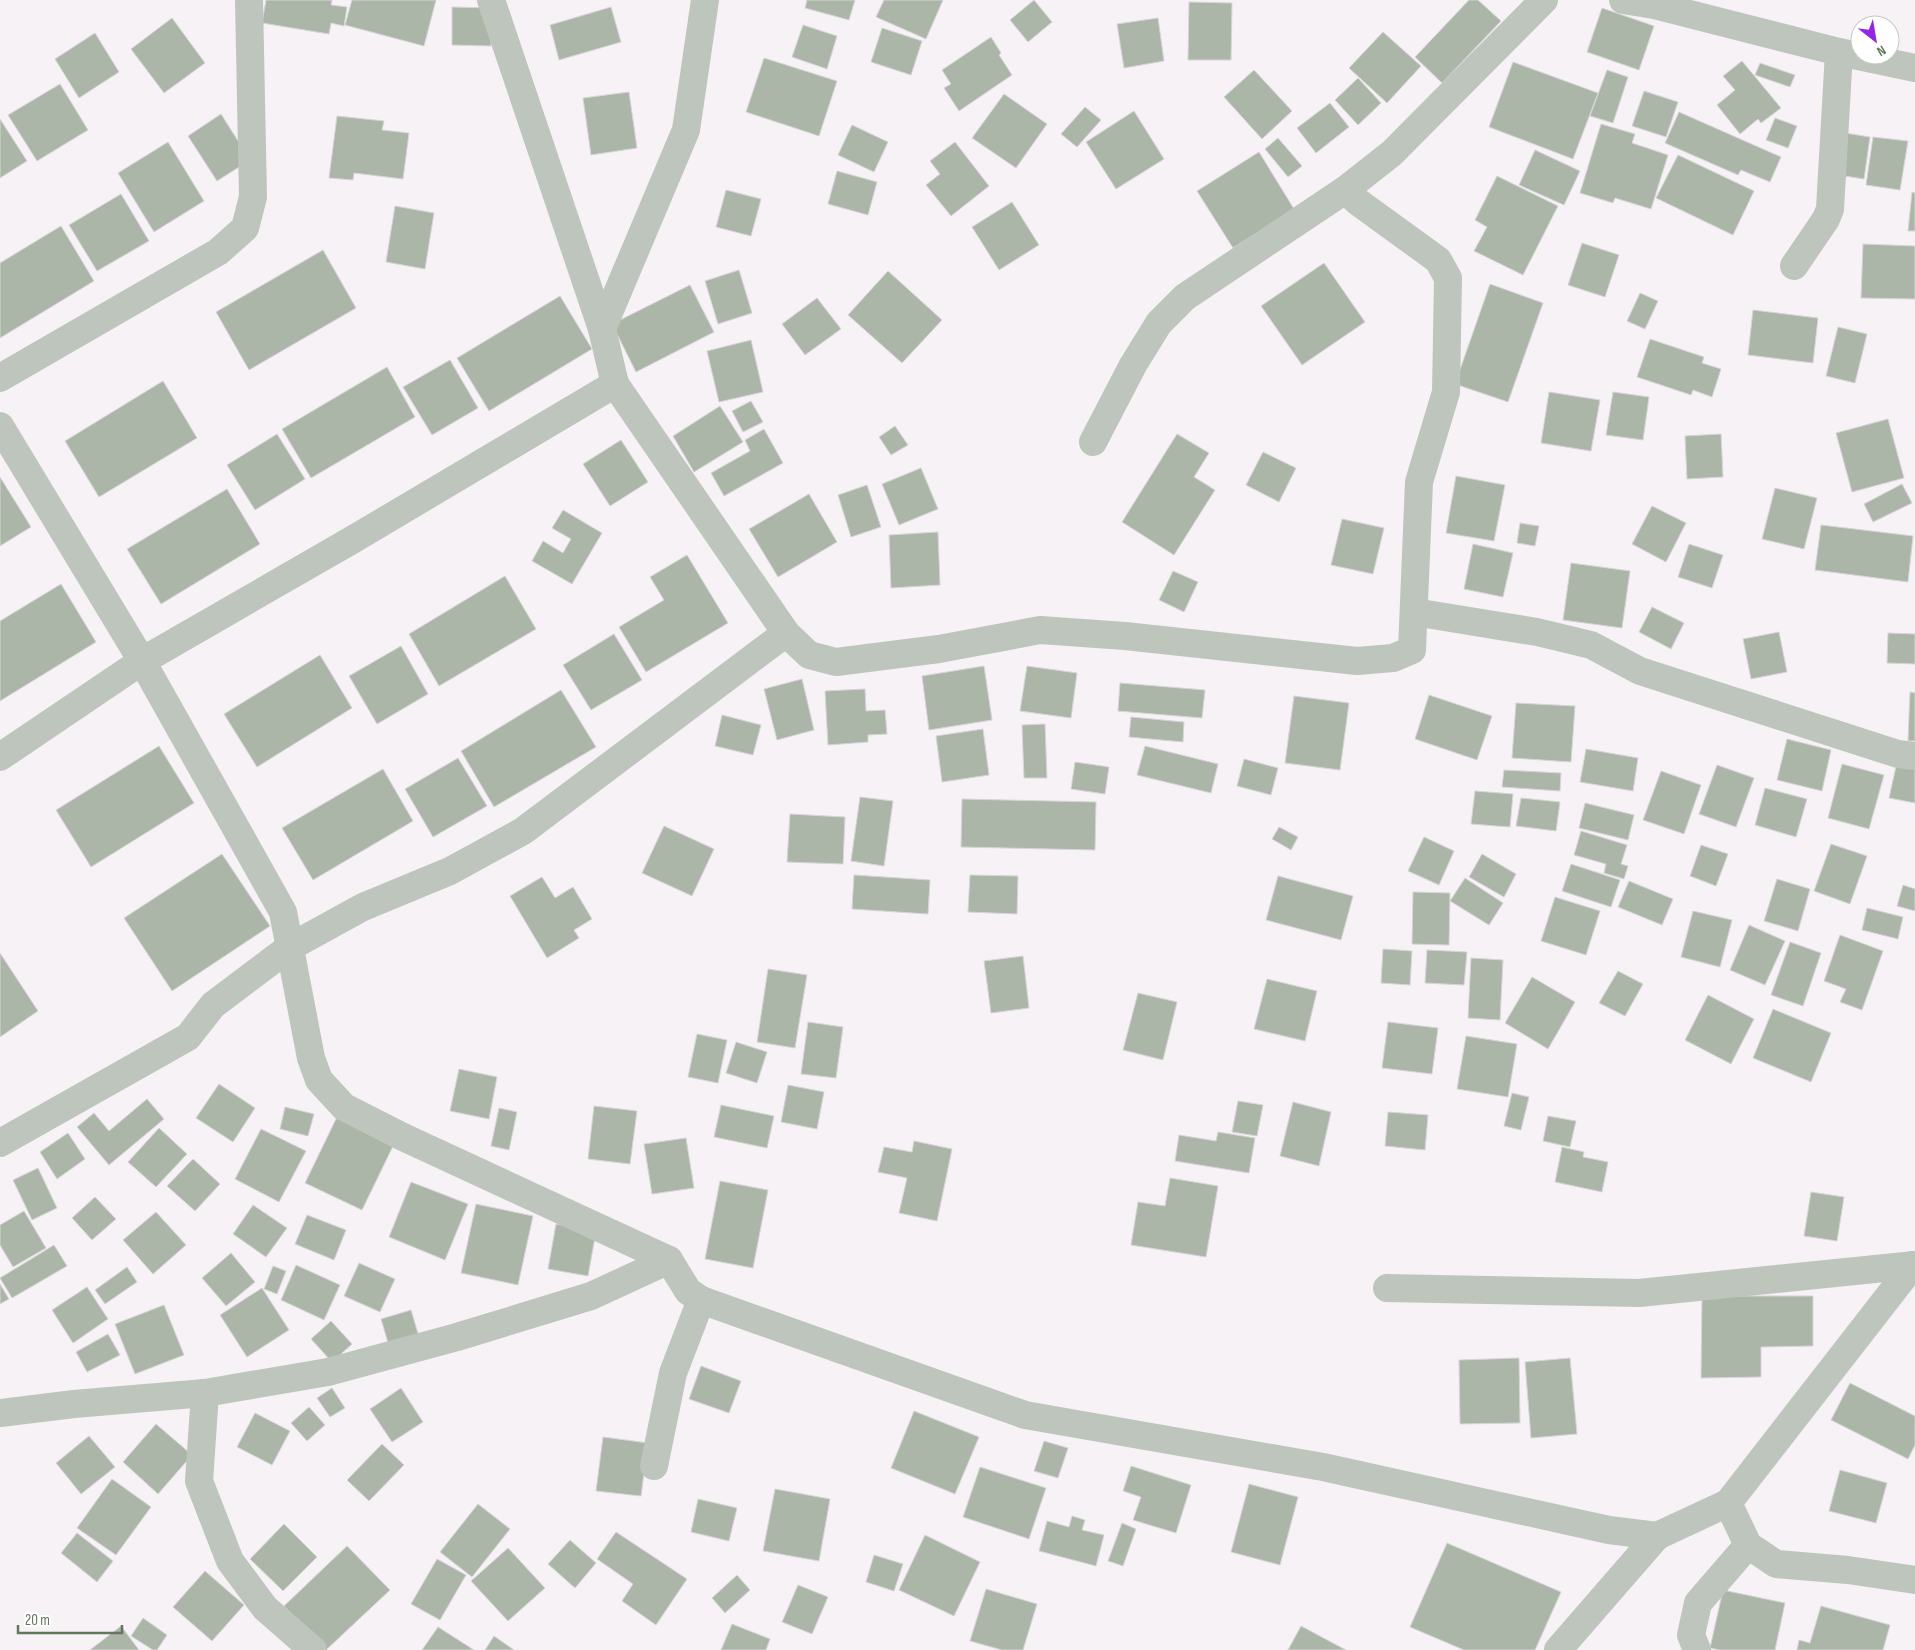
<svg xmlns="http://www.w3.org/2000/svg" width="1915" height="1650" viewBox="0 0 1915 1650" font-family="'Sofia Sans Condensed',sans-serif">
<rect width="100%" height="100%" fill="#f6f2f5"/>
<g fill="#abb6a8" stroke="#d7d5d7">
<polygon points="266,0 332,0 331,5 347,7 344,26 331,23 329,34 262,23"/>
<polygon points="352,0 436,0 424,46 345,25"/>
<polygon points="807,0 855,0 849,20 805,8"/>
<polygon points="884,0 943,0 926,39 876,17"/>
<polygon points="1034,0 1052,22 1028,42 1010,20"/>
<polygon points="1469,0 1478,0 1501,21 1442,83 1415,57"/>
<polygon points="1189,2 1232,3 1231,60 1188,60"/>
<polygon points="452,7 491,8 491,46 452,45"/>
<polygon points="611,7 621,42 559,60 550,25"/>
<polygon points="1602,8 1654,26 1639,70 1587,52"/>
<polygon points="172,18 205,63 164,93 131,49"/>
<polygon points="1158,18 1164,61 1124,68 1117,24"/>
<polygon points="803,25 837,36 827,69 792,57"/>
<polygon points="882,28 922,41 911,75 871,62"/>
<polygon points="1383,32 1421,66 1387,103 1349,68"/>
<polygon points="95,33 119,72 79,98 55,59"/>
<polygon points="991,37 1001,53 999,55 1012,75 959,111 944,88 951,84 942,70"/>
<polygon points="764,58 837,81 819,136 746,112"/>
<polygon points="1742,61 1781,108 1761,123 1758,119 1740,134 1717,105 1735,90 1723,76"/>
<polygon points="1513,62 1598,93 1573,159 1489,127"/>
<polygon points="1760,63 1795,75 1790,87 1755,75"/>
<polygon points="1254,70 1292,111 1262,139 1224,97"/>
<polygon points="1607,70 1628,77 1613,123 1590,116"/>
<polygon points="1358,78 1381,103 1358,125 1335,100"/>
<polygon points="60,84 88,130 37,161 8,115"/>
<polygon points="1644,91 1678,102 1666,137 1632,126"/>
<polygon points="629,92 637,148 591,155 583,98"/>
<polygon points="1004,94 1047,124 1016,168 972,138"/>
<polygon points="1330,103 1349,127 1316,153 1297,128"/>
<polygon points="1085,107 1101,120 1077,147 1061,134"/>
<polygon points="1134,111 1164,159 1116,189 1086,142"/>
<polygon points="1679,112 1781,157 1770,182 1741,170 1738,175 1665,143"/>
<polygon points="221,114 250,160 217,181 188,136"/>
<polygon points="337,116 384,121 382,130 409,133 403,179 354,173 353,180 329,178"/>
<polygon points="1775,118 1797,126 1788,148 1766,140"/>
<polygon points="0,119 27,161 0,178"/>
<polygon points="1601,124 1635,134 1632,143 1668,155 1651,209 1615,198 1613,203 1580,193"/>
<polygon points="852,125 888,142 874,172 838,155"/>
<polygon points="1845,133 1870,137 1864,179 1838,175"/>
<polygon points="1873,137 1908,141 1900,190 1866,185"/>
<polygon points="1278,138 1302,166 1288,177 1265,149"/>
<polygon points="168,142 204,201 154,232 118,173"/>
<polygon points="955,142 989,186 951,216 926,185 940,174 930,161"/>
<polygon points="1535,150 1580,171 1564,205 1519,185"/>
<polygon points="1259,152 1294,209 1233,248 1197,191"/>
<polygon points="1678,155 1754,191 1733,235 1656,198"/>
<polygon points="837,171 877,182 868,215 828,204"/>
<polygon points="1497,176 1558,206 1523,275 1474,251 1487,227 1475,220"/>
<polygon points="726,190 761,199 751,236 716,227"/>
<polygon points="1912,192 1915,193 1915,231 1908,231"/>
<polygon points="121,194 149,241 97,271 69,225"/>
<polygon points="1012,202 1039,245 999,270 972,227"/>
<polygon points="395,206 434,213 425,269 386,262"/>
<polygon points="61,226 94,281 0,338 0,263"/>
<polygon points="1582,243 1619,255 1605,297 1568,285"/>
<polygon points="1863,244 1915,246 1915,299 1861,298"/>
<polygon points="323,250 356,308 249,370 216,312"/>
<polygon points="1324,263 1365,322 1302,365 1261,306"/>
<polygon points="739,270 752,313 718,324 705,281"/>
<polygon points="888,271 942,320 902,363 848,315"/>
<polygon points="1490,284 1543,303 1508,402 1455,384"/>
<polygon points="690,285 714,332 636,372 612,324"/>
<polygon points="1640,293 1658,301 1645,329 1627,321"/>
<polygon points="560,296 592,349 489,411 457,358"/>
<polygon points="817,298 841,329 805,355 782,324"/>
<polygon points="1753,310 1818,318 1813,363 1748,355"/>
<polygon points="1838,327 1867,334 1855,383 1826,376"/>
<polygon points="1650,339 1704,357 1702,363 1721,369 1712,397 1693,390 1691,395 1637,377"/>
<polygon points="751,340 763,392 719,402 707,351"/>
<polygon points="450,360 478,408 432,435 403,387"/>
<polygon points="387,367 415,417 311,478 282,429"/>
<polygon points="163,381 197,438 99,497 65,441"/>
<polygon points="1549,392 1600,400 1591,451 1541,443"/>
<polygon points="1613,392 1649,397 1643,440 1606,435"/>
<polygon points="751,401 763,422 743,432 732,411"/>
<polygon points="720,406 743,442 694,472 673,436"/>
<polygon points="1888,419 1904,478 1852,492 1836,433"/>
<polygon points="895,426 908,445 891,455 879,437"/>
<polygon points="764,429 783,463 724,496 711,473 750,451 745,440"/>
<polygon points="277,434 305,479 255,510 227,465"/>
<polygon points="1177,434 1209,453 1194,477 1215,490 1174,555 1122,522"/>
<polygon points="1721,434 1723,477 1687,479 1685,436"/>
<polygon points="621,440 648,482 610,506 583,464"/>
<polygon points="1263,452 1296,468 1279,502 1246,485"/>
<polygon points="921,468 938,509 899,525 882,484"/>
<polygon points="1456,476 1505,485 1494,541 1446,533"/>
<polygon points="0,477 31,527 0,546"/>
<polygon points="1902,484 1912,503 1873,522 1864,504"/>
<polygon points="867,485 881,527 851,537 838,495"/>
<polygon points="1775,488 1817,498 1804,549 1762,539"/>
<polygon points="227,489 260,544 161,604 127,549"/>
<polygon points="809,494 837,542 778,577 749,529"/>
<polygon points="1652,506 1686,523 1666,562 1632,544"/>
<polygon points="563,510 602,533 572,584 532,561 543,541 563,553 571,539 552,528"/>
<polygon points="1342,519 1384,528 1373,574 1331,565"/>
<polygon points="1520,523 1539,526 1535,546 1517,543"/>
<polygon points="1821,525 1913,536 1908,582 1815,570"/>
<polygon points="938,532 940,585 891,588 889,535"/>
<polygon points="1473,544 1513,553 1503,597 1464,589"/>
<polygon points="1689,544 1723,555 1712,588 1678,577"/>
<polygon points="687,555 728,623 646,672 619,627 664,600 650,577"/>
<polygon points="1571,563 1630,571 1622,628 1563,620"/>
<polygon points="1173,571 1198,582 1184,612 1159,600"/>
<polygon points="505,576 536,629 439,686 409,634"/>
<polygon points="61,584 96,642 0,701 0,621"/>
<polygon points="1652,607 1684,623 1671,649 1639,632"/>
<polygon points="1779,632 1787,672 1751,679 1743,639"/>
<polygon points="1888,633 1915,634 1915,664 1887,663"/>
<polygon points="614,634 642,680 591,710 563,665"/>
<polygon points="401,646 428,694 377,724 349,676"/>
<polygon points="320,655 352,708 257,767 224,714"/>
<polygon points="984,666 992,720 929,730 922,676"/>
<polygon points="1027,666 1077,673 1071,718 1020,711"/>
<polygon points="802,679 814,730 777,740 764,689"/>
<polygon points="1120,683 1205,690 1202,718 1118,711"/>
<polygon points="865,689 866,711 885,710 887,734 868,735 868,742 828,745 825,691"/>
<polygon points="561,690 596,747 494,807 461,751"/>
<polygon points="1910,692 1915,693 1915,741 1908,741"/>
<polygon points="1429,695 1492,716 1477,760 1415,739"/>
<polygon points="1294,696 1349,703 1340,770 1285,763"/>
<polygon points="1516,703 1575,706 1571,762 1512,758"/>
<polygon points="722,715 761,725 753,755 715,746"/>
<polygon points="1131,717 1184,722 1183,742 1129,737"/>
<polygon points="1045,724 1047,778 1024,778 1022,725"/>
<polygon points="983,729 989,775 942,782 936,736"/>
<polygon points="1787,739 1831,750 1822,791 1777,780"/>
<polygon points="159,746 194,803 91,867 56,810"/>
<polygon points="1145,746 1218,764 1211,793 1137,775"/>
<polygon points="1586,749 1638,758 1633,791 1580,782"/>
<polygon points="458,758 487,806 433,837 405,789"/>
<polygon points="1244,759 1278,768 1271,795 1237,786"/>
<polygon points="1075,762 1109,767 1105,794 1071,789"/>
<polygon points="1897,762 1915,766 1915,803 1889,798"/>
<polygon points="1842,764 1884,775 1869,829 1828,818"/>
<polygon points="1717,765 1754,778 1736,827 1699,814"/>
<polygon points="383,769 413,821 313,880 282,828"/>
<polygon points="1504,770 1561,773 1560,791 1502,787"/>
<polygon points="1661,771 1701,785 1684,834 1643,820"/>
<polygon points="1765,788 1807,799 1796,837 1755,825"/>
<polygon points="1475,791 1513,794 1510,827 1471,824"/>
<polygon points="860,797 893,801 884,866 851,861"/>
<polygon points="1521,798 1560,802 1556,831 1516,826"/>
<polygon points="962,799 1096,802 1095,850 961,847"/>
<polygon points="1585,803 1634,815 1628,840 1579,828"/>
<polygon points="790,814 845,817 843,864 787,862"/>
<polygon points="664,826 714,849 692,896 642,873"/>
<polygon points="1279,827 1298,837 1291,850 1272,839"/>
<polygon points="1581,831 1627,845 1621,864 1628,866 1624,879 1604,873 1606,864 1574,855"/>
<polygon points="1424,837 1454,851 1439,885 1408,871"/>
<polygon points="1831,844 1867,856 1850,904 1814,891"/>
<polygon points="1701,845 1728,854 1716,886 1690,876"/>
<polygon points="222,854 270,926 172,991 124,918"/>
<polygon points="1482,854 1516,874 1504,897 1469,877"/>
<polygon points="1571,864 1620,880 1611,907 1562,891"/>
<polygon points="854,875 930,880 928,914 852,909"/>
<polygon points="970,875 1018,876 1017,914 968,912"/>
<polygon points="1278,876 1353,896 1341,940 1266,920"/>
<polygon points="542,877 555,898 573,887 592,919 574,930 579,938 547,958 510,896"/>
<polygon points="1465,878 1503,903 1489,925 1450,901"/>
<polygon points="1777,879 1810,889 1798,931 1764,921"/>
<polygon points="1629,881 1673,899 1662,925 1618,907"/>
<polygon points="1903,885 1915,889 1915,911 1897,906"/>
<polygon points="1413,892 1450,893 1449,945 1412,944"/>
<polygon points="1555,897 1600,911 1586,955 1541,941"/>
<polygon points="1867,908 1903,917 1898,939 1862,930"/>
<polygon points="1693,911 1732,920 1720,967 1681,957"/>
<polygon points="1749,925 1785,941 1765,985 1730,970"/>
<polygon points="1840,935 1883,951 1862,1010 1840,1002 1846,989 1824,981"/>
<polygon points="1790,942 1821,953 1803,1006 1771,995"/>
<polygon points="1383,949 1412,951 1410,985 1381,983"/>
<polygon points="1427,950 1467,952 1464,985 1425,983"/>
<polygon points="0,953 38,1011 0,1037"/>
<polygon points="1023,956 1029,1008 991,1013 984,961"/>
<polygon points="1471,958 1503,960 1500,1020 1468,1018"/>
<polygon points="768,969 807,975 795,1048 757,1042"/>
<polygon points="1618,971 1643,984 1625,1016 1599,1003"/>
<polygon points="1532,977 1575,1002 1548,1049 1505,1023"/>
<polygon points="1267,979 1317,991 1305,1041 1254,1029"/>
<polygon points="1138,993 1177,1002 1163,1060 1123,1050"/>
<polygon points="1708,995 1754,1019 1731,1064 1685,1040"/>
<polygon points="1773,1009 1831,1033 1811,1082 1753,1058"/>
<polygon points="808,1022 843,1027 836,1078 801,1074"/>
<polygon points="1388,1022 1438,1028 1432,1074 1382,1068"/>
<polygon points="697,1034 727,1040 718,1083 688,1077"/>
<polygon points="1466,1036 1517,1044 1508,1097 1457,1089"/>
<polygon points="736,1042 767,1052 757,1083 726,1073"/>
<polygon points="459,1069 497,1077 489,1119 450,1111"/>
<polygon points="219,1084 255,1108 233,1142 196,1118"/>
<polygon points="788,1085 824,1092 817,1129 781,1122"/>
<polygon points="1512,1093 1529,1097 1521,1130 1504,1126"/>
<polygon points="147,1099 164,1119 109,1165 77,1127 94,1113 109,1131"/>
<polygon points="1238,1101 1263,1105 1257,1136 1232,1132"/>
<polygon points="1293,1102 1331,1112 1319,1166 1280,1156"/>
<polygon points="721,1105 774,1116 767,1148 714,1137"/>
<polygon points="594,1106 637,1111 630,1164 588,1159"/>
<polygon points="285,1107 314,1114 308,1136 280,1129"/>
<polygon points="499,1108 517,1112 509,1150 491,1146"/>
<polygon points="1388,1112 1428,1115 1425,1150 1385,1146"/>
<polygon points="338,1115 395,1142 362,1210 305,1183"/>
<polygon points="1548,1116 1576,1121 1570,1147 1543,1141"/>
<polygon points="159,1128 187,1154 156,1187 128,1162"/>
<polygon points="261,1129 306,1151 279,1202 235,1179"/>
<polygon points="1218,1132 1255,1138 1249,1173 1175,1161 1179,1135 1216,1141"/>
<polygon points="68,1133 85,1159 57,1179 40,1152"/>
<polygon points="686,1138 694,1188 652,1194 644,1144"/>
<polygon points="914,1141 952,1149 937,1221 899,1213 907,1178 878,1172 884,1147 912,1152"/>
<polygon points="1562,1147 1584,1152 1583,1157 1608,1162 1602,1192 1555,1182"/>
<polygon points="193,1159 220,1184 195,1211 167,1186"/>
<polygon points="38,1168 57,1208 32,1220 13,1180"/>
<polygon points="1170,1178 1218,1186 1206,1257 1131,1245 1138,1202 1165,1206"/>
<polygon points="720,1181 768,1190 753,1268 705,1259"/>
<polygon points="411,1182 468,1204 445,1260 389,1237"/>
<polygon points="1811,1192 1844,1197 1837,1241 1804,1236"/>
<polygon points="95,1197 116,1219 92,1240 72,1218"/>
<polygon points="476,1204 533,1216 518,1285 461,1273"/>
<polygon points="253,1205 287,1228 266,1257 233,1234"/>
<polygon points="24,1211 46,1248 13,1267 0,1245 0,1225"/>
<polygon points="156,1212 186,1245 153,1274 123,1240"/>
<polygon points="307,1215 346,1230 334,1260 295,1244"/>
<polygon points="556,1224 596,1232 588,1276 548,1269"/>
<polygon points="54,1245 67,1266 12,1298 0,1278"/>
<polygon points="231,1253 255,1282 226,1306 202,1278"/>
<polygon points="359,1263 395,1279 380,1312 344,1296"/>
<polygon points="296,1265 340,1285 324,1320 281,1300"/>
<polygon points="273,1266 286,1271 277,1294 264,1289"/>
<polygon points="127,1267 137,1282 105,1304 95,1290"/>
<polygon points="0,1284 9,1299 0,1304"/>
<polygon points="87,1287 108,1319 73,1343 52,1310"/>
<polygon points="262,1288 289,1330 247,1357 220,1315"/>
<polygon points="1702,1296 1813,1296 1813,1346 1761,1347 1761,1377 1701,1378"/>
<polygon points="164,1305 184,1355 135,1374 115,1324"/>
<polygon points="411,1310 419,1337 389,1346 381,1319"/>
<polygon points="331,1321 352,1344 332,1362 311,1339"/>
<polygon points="108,1334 120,1355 87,1372 76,1352"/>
<polygon points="1519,1358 1520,1423 1460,1424 1459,1360"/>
<polygon points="1570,1358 1577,1434 1531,1438 1525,1362"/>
<polygon points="701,1366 741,1381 729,1413 689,1399"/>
<polygon points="1850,1383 1915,1416 1915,1445 1908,1459 1831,1420"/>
<polygon points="332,1388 345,1408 330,1417 317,1398"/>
<polygon points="401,1388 423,1422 392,1442 370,1409"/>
<polygon points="309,1407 325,1425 307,1441 291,1423"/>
<polygon points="914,1411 979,1437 955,1494 891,1468"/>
<polygon points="255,1413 290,1431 272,1465 237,1447"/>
<polygon points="156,1424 192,1455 158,1494 123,1462"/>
<polygon points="89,1436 115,1467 81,1494 56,1463"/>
<polygon points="603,1437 648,1443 641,1496 596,1491"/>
<polygon points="1044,1441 1068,1448 1058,1478 1034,1471"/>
<polygon points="382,1444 404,1465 369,1501 347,1480"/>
<polygon points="1131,1466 1191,1485 1176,1533 1133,1520 1141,1497 1123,1491"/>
<polygon points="980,1467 1046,1488 1029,1539 963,1517"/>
<polygon points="1840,1470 1887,1483 1876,1523 1829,1511"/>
<polygon points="112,1479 151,1507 116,1555 77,1528"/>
<polygon points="1249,1484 1298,1497 1280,1565 1231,1552"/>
<polygon points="775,1489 830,1499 819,1561 763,1551"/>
<polygon points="698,1499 737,1508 729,1541 691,1532"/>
<polygon points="478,1504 510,1529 472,1577 440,1552"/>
<polygon points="1072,1516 1085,1520 1082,1530 1104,1535 1096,1566 1039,1551 1047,1521 1069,1527"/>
<polygon points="1122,1523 1136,1529 1123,1566 1108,1561"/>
<polygon points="284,1524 317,1557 283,1591 250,1559"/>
<polygon points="616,1532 687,1579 656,1625 622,1601 633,1584 597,1559"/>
<polygon points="77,1533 113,1561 97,1582 61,1553"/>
<polygon points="925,1535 980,1562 954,1616 899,1590"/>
<polygon points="570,1540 596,1563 575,1588 548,1564"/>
<polygon points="1447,1543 1561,1592 1535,1650 1464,1650 1410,1627"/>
<polygon points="347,1546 390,1590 326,1650 284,1606"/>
<polygon points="508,1548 545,1588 508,1621 471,1581"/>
<polygon points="874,1555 903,1564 894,1591 866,1582"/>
<polygon points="437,1559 466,1575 440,1620 411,1604"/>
<polygon points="205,1571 244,1605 212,1641 173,1607"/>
<polygon points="737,1575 750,1590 725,1613 712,1598"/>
<polygon points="798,1585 828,1597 812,1634 782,1622"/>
<polygon points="986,1589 1037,1604 1023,1650 1002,1650 970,1641"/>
<polygon points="1723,1590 1785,1603 1775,1650 1720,1650 1710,1648"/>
<polygon points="1821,1606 1890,1625 1883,1650 1797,1650 1799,1640 1810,1643"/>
<polygon points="143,1618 167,1635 157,1650 153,1650 131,1636"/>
<polygon points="732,1624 770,1639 766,1650 721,1650"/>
<polygon points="121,1626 139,1650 90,1650"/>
<polygon points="1301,1626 1346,1650 1288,1650"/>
<polygon points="438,1627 474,1650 422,1650"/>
<polygon points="494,1636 514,1650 485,1650"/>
</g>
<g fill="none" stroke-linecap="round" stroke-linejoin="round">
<g stroke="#bec5bc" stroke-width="28">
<polyline points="491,0 602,329"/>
<polyline points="1623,0 1654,5 1839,52 1915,68"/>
<polyline points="1794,266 1826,219 1830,209 1839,52"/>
<polyline points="0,378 218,252 245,228 253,197 249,0"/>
<polyline points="615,384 786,633 809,655 836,662 939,649 1040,630 1125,636 1357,661 1393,658 1412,650 1419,482 1446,392 1448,278 1438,260 1358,202 1345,190"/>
<polyline points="0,426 142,661 283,912 311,1058 319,1080 344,1107 403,1137 669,1260"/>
<polyline points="1093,442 1133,365 1159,323 1185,297 1345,190 1392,153 1544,0"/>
<polyline points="1414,612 1537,632 1591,645 1640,671 1898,754 1915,756"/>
<polyline points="0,757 142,661 352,540 615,384 602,329 686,130 705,0"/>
<polyline points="0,1143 188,1037 213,1005 290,947 363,907 450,871 523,831 786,633"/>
<polyline points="1913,1265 1728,1503 1748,1545 1776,1564 1848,1570 1915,1580"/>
<polyline points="1387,1288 1639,1293 1915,1265"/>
<polyline points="701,1300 1025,1415 1323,1467 1609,1530 1657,1536 1728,1503"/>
<polyline points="205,1393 199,1481 230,1561 265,1608 313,1650"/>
<polyline points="0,1413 74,1404 205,1393 328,1372 457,1337 591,1296 669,1260 688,1291 701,1300 673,1373 654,1466"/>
<polyline points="1558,1650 1657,1536"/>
<polyline points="1697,1650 1691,1635 1698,1603 1748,1545"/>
</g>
</g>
<g transform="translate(1875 40) rotate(149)"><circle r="24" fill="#ffffff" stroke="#c0c9be"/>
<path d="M0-4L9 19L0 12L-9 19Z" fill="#9425e3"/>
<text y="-8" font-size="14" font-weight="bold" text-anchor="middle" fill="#62785d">N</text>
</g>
<path d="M18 1625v8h104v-8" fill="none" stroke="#62785d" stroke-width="2.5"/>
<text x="25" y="1625" font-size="15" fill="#62785d" stroke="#ffffff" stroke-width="4" paint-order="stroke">20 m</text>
</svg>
